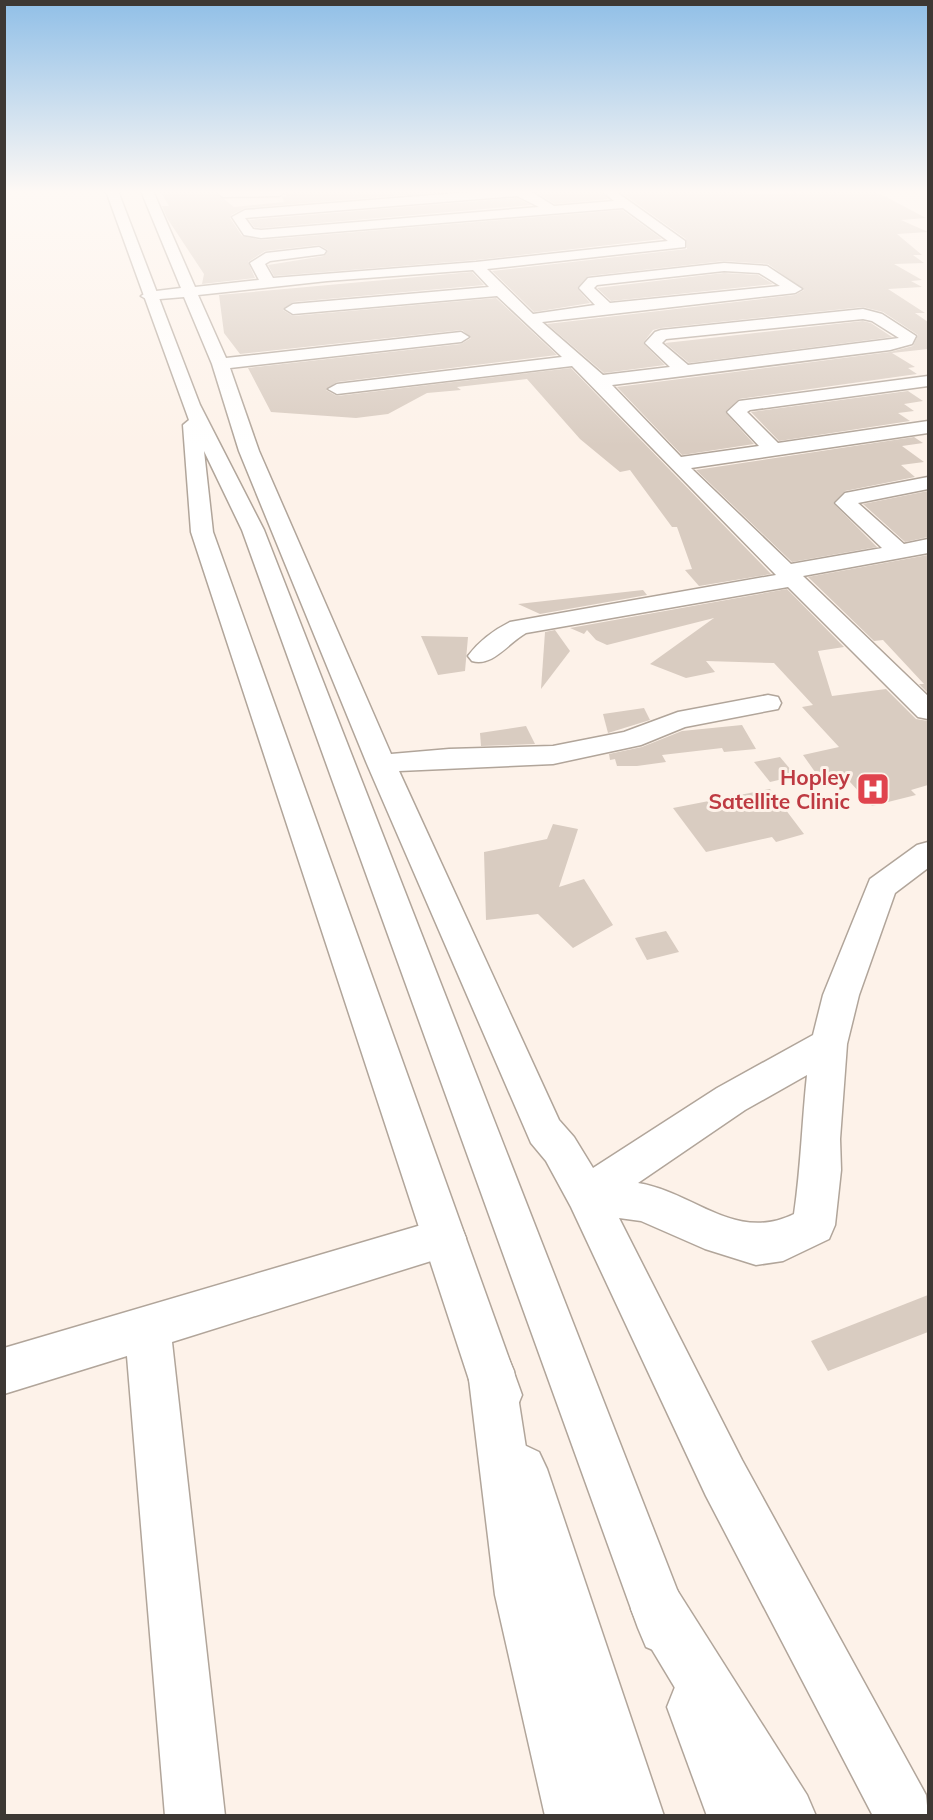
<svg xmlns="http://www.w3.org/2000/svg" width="933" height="1820" viewBox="0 0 933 1820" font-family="Mulish,sans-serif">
<rect width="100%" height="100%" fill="#fdf2e9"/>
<g fill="#d9ccc1">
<polygon points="160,191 214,191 234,207 284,202 282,197 286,196 286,193 320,191 454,191 245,208 231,215 230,218 242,236 261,240 622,210 662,239 476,260 274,276 268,265 324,256 328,250 319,245 265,251 248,262 255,278 202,284 204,274 167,218 162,206 169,206"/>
<polygon points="534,191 601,191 608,199 555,204"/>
<polygon points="619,191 746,191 746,194 875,191 926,218 901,220 928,232 897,234 922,255 913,255 924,263 894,264 922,280 911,281 922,287 888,289 925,313 915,313 928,322 928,349 892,353 915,367 908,368 917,374 739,399 725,412 754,444 682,455 617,387 890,352 913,346 918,335 883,312 863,307 661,328 653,330 643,343 665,365 604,373 547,324 795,295 804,290 768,264 724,261 588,276 577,288 590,303 534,312 492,271 687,249 686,239"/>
<polygon points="517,198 531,205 261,228 254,227 249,220"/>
<polygon points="472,272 484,285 293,302 283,310 293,316 496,298 557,355 337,382 326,390 337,396 571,368 771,574 699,586 685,570 692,569 677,527 672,527 630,470 620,472 580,439 527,379 457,387 461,390 427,393 388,414 356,418 271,412 248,368 461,344 471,338 462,330 240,354 224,333 219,295"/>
<polygon points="724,273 758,275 773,284 611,301 597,288"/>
<polygon points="863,321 871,323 892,337 689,363 665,343"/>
<polygon points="908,391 923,401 904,404 914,411 898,413 910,421 779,441 751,412"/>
<polygon points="914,437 923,443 902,446 924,462 901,465 915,477 845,491 833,503 877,547 792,562 696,470"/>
<polygon points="928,491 928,537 905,542 863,504"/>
<polygon points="928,555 928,693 919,684 924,684 883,640 874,641 808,577"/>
<polygon points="787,589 844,647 818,651 832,696 886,689 916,719 928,721 928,785 911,790 916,795 872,806 850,782 825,786 803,755 839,747 802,707 813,705 774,663 706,661 715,672 686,678 650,664 714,618 607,645 596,640 587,630 584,634 570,628"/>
<polygon points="643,590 647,595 540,614 518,604"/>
<polygon points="555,630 570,651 541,689 545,632"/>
<polygon points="421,636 468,637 465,671 438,675"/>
<polygon points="644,708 650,720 608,733 603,714"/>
<polygon points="742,725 756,749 724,752 722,748 662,755 666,762 637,766 617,766 615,759 610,760 609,754 642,747 682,731"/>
<polygon points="526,726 535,744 481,746 480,733"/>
<polygon points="780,757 796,776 770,782 754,762"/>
<polygon points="770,789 804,834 776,842 772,837 706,852 673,808"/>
<polygon points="553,824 578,829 559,887 584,879 613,925 573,948 538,914 486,920 484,852 547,839"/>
<polygon points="666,931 679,952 647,960 635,938"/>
<polygon points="928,1295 928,1332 828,1371 811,1341"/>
</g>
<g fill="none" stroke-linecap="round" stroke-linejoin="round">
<g stroke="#b1a59a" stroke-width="3">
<g id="minor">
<path d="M 141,191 L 153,191 L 195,287 L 259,280 L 250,263 L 266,253 L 319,247 L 326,251 L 324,254 L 270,261 L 265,264 L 273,278 L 476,262 L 668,241 L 623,208 L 261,238 L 244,235 L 232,217 L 245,210 L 484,191 L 530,191 L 554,206 L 614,201 L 603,192 L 615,191 L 685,241 L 685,247 L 487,269 L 533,314 L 595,305 L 579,288 L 588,278 L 724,263 L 767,266 L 802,289 L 795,293 L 542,322 L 603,375 L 670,367 L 645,343 L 655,332 L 661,330 L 863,309 L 882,314 L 916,336 L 912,344 L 890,350 L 612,385 L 681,457 L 759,446 L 727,412 L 739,401 L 928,376 L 928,386 L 750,410 L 747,412 L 778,443 L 928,421 L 928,433 L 691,468 L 791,564 L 882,548 L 835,503 L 845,493 L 928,477 L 928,489 L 858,503 L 904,544 L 928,539 L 928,553 L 803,576 L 928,696 L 928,719 L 918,717 L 788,587 L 526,633 C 508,643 493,667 472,661 L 468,656 C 479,641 494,630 510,622 L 776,575 L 572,366 L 337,394 L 328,389 L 337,384 L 562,357 L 497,296 L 293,314 L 285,309 L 293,304 L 489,287 L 473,270 L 327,281 L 198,295 L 226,358 L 461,332 L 469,337 L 461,342 L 230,368 L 259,451 L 391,754 L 449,749 L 553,746 L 624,732 L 678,712 L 768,695 L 778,697 L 781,703 L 778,709 L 685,727 L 641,745 L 553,764 L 399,771 L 559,1120 L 574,1137 L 593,1168 L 717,1088 L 813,1035 L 823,995 L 870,879 L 917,845 L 928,842 L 928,868 L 895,893 L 859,995 L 847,1044 L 840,1139 L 841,1170 L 835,1225 L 829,1239 L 783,1261 L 756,1265 L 705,1249 L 641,1221 L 619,1218 L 742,1460 L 926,1795 L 928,1816 L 873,1816 L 706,1496 L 571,1207 L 546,1161 L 531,1143 L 367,764 L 239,451 L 212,364 L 184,297 L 148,300 L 141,296 L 148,292 L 181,288 ZM 517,196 L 539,207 L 261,230 L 253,229 L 245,218 ZM 724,271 L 759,273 L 780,286 L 610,303 L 594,288 L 597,285 ZM 863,319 L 872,321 L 899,338 L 688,365 L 662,343 L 666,339 ZM 807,1075 C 802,1121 801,1167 794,1214 C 735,1243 694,1192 638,1183 L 745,1110 Z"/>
<polygon points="216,191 284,191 285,192 279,196 223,197"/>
<polygon points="445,1218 460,1224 466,1238 460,1252 172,1342 225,1816 165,1816 127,1356 4,1394 4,1348"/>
</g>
</g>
<g stroke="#b1a59a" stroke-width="3">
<g id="major">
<polygon points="106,191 118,191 200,405 264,530 692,1628 684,1647 665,1655 646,1647 638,1628 242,530 204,451 213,532 522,1395 515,1412 498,1419 481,1412 474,1395 191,532 183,425 189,420"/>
<polygon points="522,1444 539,1452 547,1469 664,1816 604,1816 497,1469 505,1452"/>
<polygon points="695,1679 715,1687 767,1816 707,1816 667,1707 675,1687"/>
</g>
</g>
<g stroke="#b1a59a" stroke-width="3">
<g id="highway">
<polygon points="491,1348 507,1355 514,1371 549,1595 605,1816 545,1816 495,1595 468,1371 475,1355"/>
<polygon points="658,1582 677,1590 807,1795 816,1816 752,1816 639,1628 631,1609 639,1590"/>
</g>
</g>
<use href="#minor" fill="#fff" fill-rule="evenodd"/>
<use href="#major" fill="#fff" fill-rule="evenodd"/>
<use href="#highway" fill="#fff" fill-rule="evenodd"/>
</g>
<linearGradient id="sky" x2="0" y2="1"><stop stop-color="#90bfe7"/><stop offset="0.43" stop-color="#fef9f5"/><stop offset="1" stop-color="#fef9f5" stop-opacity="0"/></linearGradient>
<rect width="933" height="446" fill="url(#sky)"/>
<defs>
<g id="hospital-square" transform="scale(1.725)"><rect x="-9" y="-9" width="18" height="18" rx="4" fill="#e0444e" stroke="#fdf2e9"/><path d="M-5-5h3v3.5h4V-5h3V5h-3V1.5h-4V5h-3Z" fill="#fff"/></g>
</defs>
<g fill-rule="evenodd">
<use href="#hospital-square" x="873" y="789"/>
</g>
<g text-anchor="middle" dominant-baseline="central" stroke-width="6" stroke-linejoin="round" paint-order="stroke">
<g font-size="21" font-weight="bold" fill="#be3a42" stroke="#fdf2e9" text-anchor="end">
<text x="850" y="777">Hopley<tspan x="850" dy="24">Satellite Clinic</tspan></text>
</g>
</g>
<rect width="933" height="1820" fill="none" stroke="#3d3834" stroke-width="12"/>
</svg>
